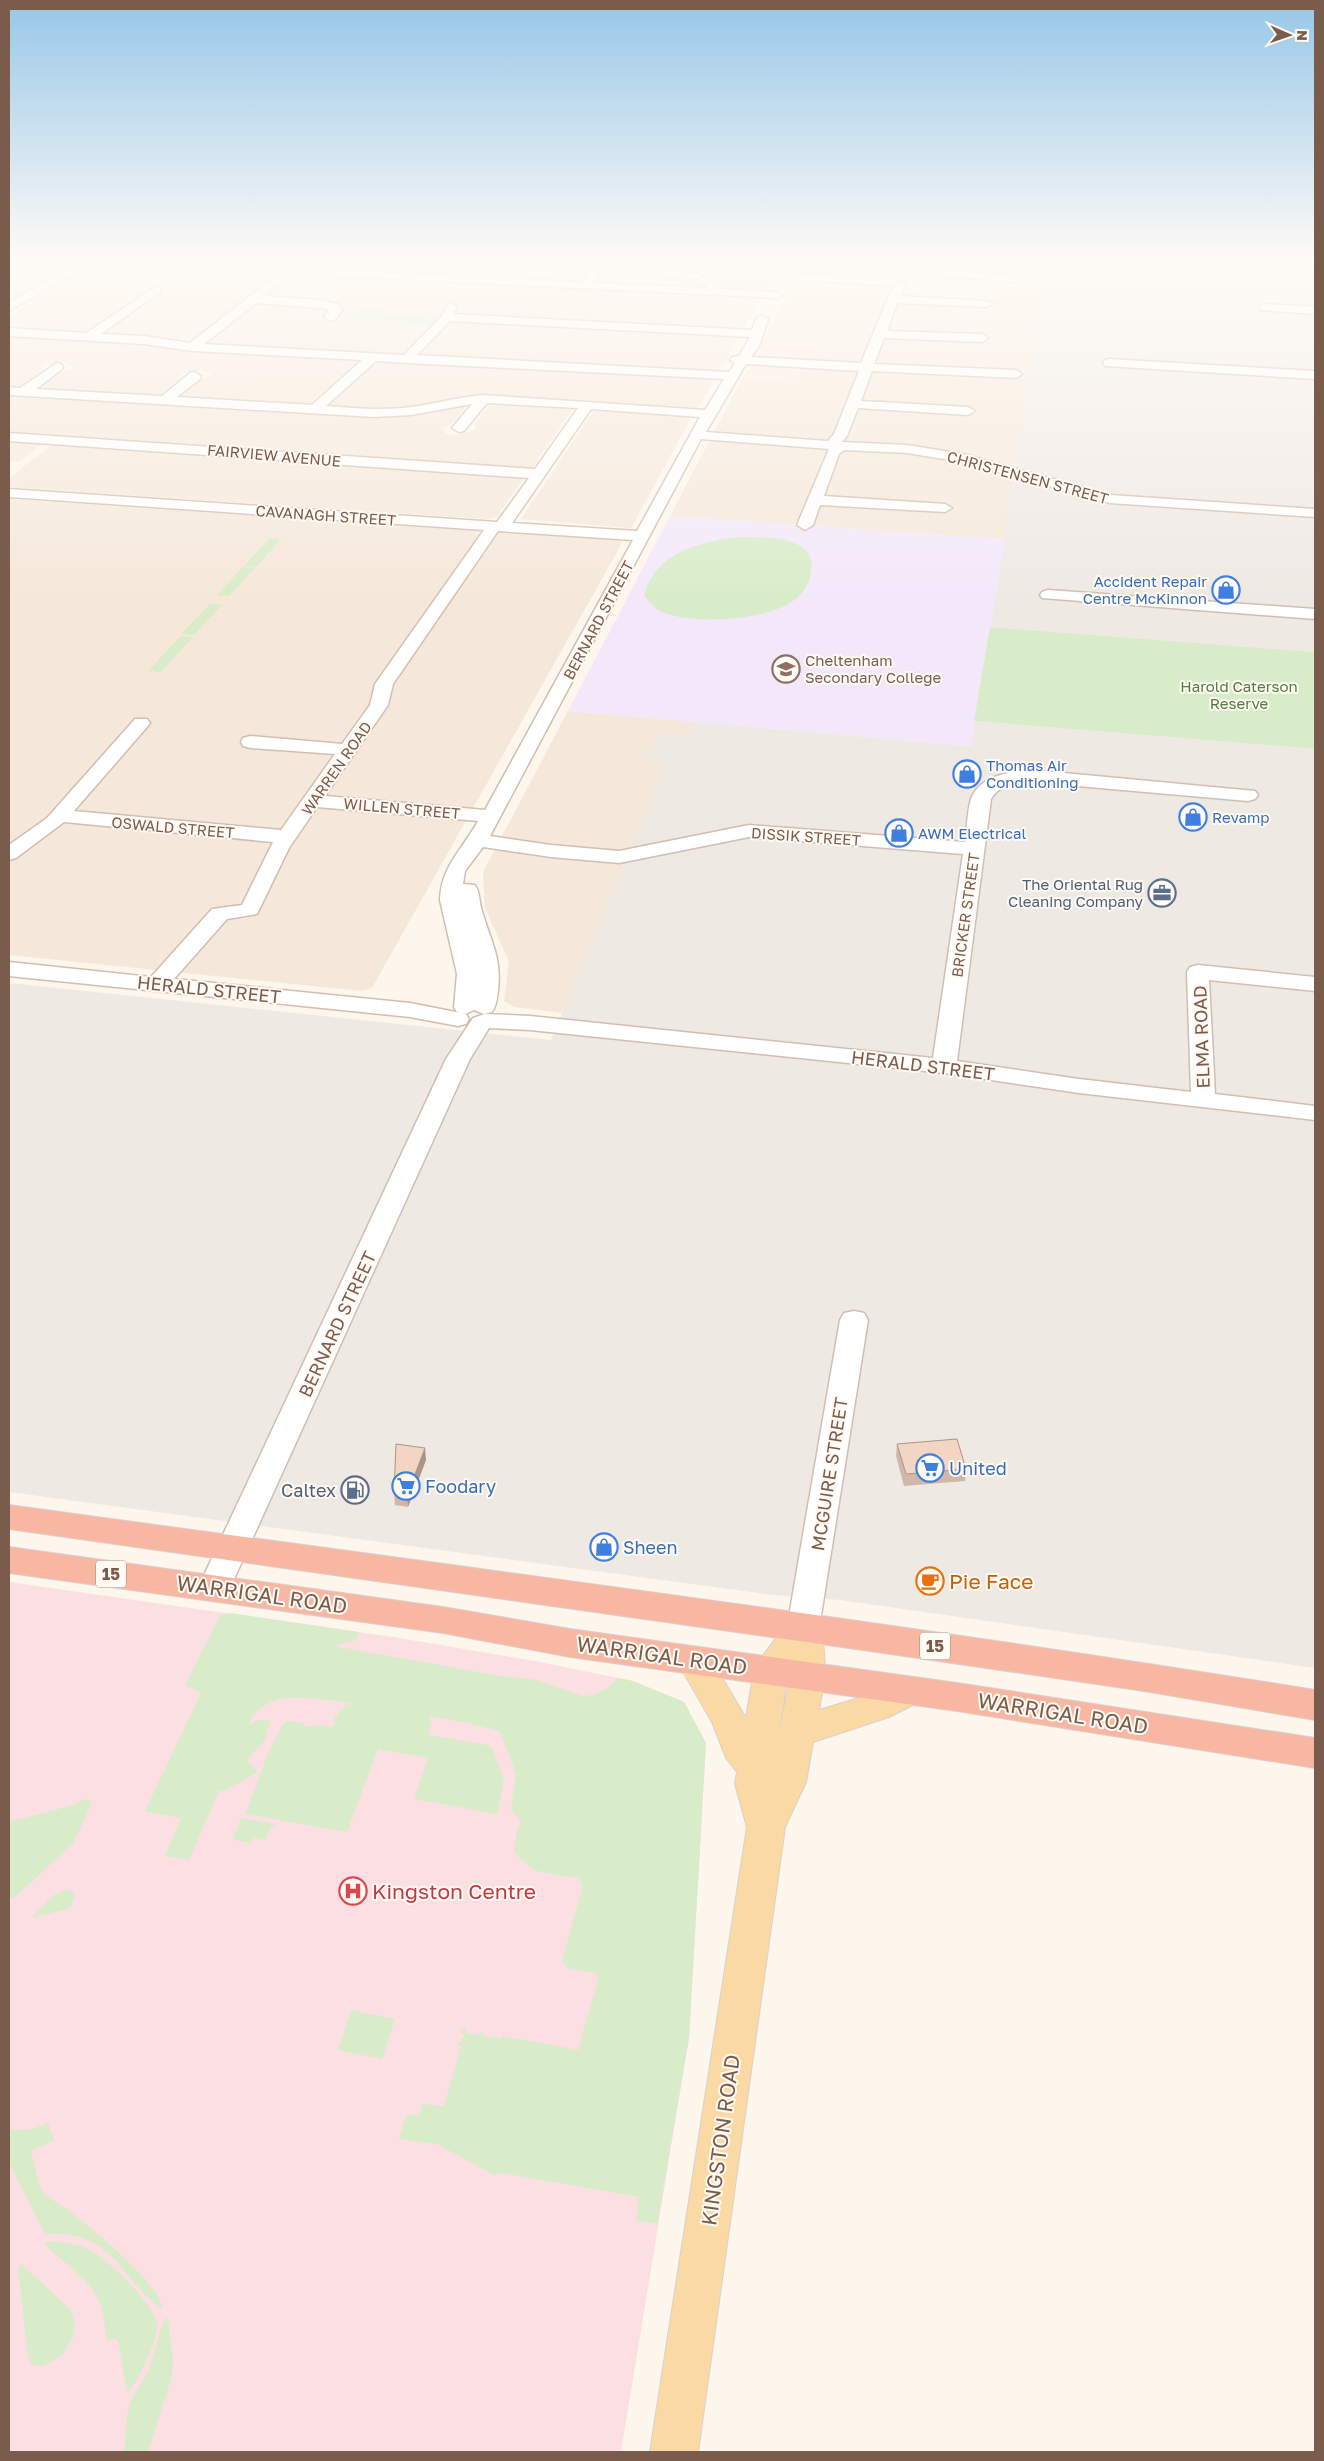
<svg xmlns="http://www.w3.org/2000/svg" width="1324" height="2461" viewBox="0 0 1324 2461" font-family="'Golos Text',sans-serif">
<rect width="100%" height="100%" fill="#fdf6ec"/>
<g fill="#f5e8da">
<polygon points="126,258 341,258 330,267 325,268"/>
<polygon points="359,258 786,258 773,280 725,279 722,287 726,289 718,290 387,274 388,272 347,268"/>
<polygon points="811,258 1046,258 1005,539 670,516 742,379 796,382 817,342 764,339"/>
<polygon points="9,259 68,262 69,263 9,301"/>
<polygon points="91,264 97,264 761,299 697,409 693,410 646,407 621,403 485,396 452,398 408,408 379,409 180,396 198,381 211,376 209,372 201,371 181,374 178,380 160,395 153,396 39,388 61,373 75,367 63,362 44,365 40,372 20,386 9,387 9,317"/>
<polygon points="9,395 380,417 418,414 464,405 466,407 455,421 442,429 445,433 456,435 476,430 475,423 490,405 570,408 573,409 533,467 525,469 9,433"/>
<polygon points="599,409 691,418 631,528 521,519 594,410"/>
<polygon points="9,441 43,443 21,461 9,461"/>
<polygon points="53,444 282,458 524,478 497,517 488,519 9,487 9,478"/>
<polygon points="9,499 618,540 622,543 372,988 362,991 9,955"/>
<polygon points="568,711 698,722 687,736 646,761 667,763 562,1013 514,1007 504,1001 509,962 485,908 483,872"/>
</g>
<polygon fill="#fde8e0" points="764,339 817,342 796,382 742,379"/>
<g fill="#efe9e4">
<polygon points="1046,258 1315,258 1315,652 990,627"/>
<polygon points="974,721 1315,749 1315,1668 840,1600 774,1595 9,1492 9,983 551,1040 666,763 645,761 658,734 686,736 698,722 971,746"/>
</g>
<polygon fill="#f3e8fa" points="670,516 1005,539 971,746 568,711"/>
<polygon fill="#fbdfe3" points="9,1582 393,1637 535,1661 633,1681 684,1702 706,1743 689,2038 621,2452 9,2452"/>
<g fill="#d8ecc9">
<polygon points="725,279 773,280 766,291 726,289 721,285"/>
<polygon points="387,309 380,315 436,318 430,324 374,321 346,316 347,311"/>
<path d="M 737,537 C 760,537 819,534 811,572 C 809,583 805,591 797,598 C 770,621 691,626 660,611 C 654,608 648,600 644,595 C 657,552 696,543 737,537 Z"/>
<polygon points="270,538 281,539 256,567 244,566"/>
<polygon points="243,567 255,568 229,596 217,595"/>
<polygon points="210,604 222,605 194,635 181,634"/>
<polygon points="990,627 1315,652 1315,749 974,721"/>
<polygon points="181,636 193,637 161,672 148,671"/>
<path d="M 231,1613 L 359,1632 L 356,1640 L 334,1646 L 500,1676 L 538,1680 L 582,1696 L 594,1695 L 608,1688 L 617,1678 L 633,1681 L 684,1702 L 706,1743 L 689,2038 L 657,2224 L 636,2220 L 639,2197 L 502,2173 L 494,2175 L 437,2144 L 399,2139 L 406,2115 L 419,2115 L 422,2104 L 444,2106 L 461,2046 L 457,2045 L 458,2041 L 462,2042 L 464,2034 L 460,2033 L 462,2028 L 466,2029 L 466,2033 L 479,2035 L 480,2032 L 484,2033 L 483,2036 L 492,2038 L 494,2034 L 495,2038 L 501,2039 L 502,2036 L 578,2050 L 598,1980 L 596,1973 L 568,1968 L 562,1961 L 583,1884 L 576,1877 L 560,1876 L 533,1870 L 514,1852 L 517,1831 L 521,1821 L 511,1809 L 516,1774 L 500,1731 L 468,1723 L 429,1716 L 432,1722 L 428,1735 L 487,1745 L 493,1749 L 504,1780 L 497,1814 L 414,1799 L 428,1758 L 378,1749 L 347,1832 L 245,1814 L 269,1751 L 283,1724 L 288,1721 L 303,1723 L 306,1727 L 319,1725 L 333,1727 L 335,1717 L 345,1705 L 352,1704 C 341,1701 328,1700 316,1699 C 289,1696 261,1696 248,1725 L 259,1720 L 270,1720 L 265,1740 L 247,1760 L 258,1772 L 224,1791 L 219,1790 L 189,1860 L 165,1856 L 181,1818 L 145,1811 L 201,1693 L 185,1685 L 220,1616 Z"/>
<polygon points="85,1799 93,1801 73,1843 14,1898 10,1898 9,1822 73,1805"/>
<polygon points="241,1818 276,1824 270,1828 265,1840 253,1838 251,1843 235,1840 233,1838"/>
<polygon points="67,1889 75,1894 71,1908 31,1918 52,1896"/>
<polygon points="351,2010 395,2019 382,2059 338,2050"/>
<path d="M 48,2123 L 54,2140 L 31,2151 C 34,2161 38,2185 43,2192 C 49,2199 61,2204 68,2210 C 88,2225 163,2286 162,2309 C 118,2278 116,2231 47,2234 L 43,2230 L 9,2163 L 10,2130 L 32,2129 Z"/>
<path d="M 44,2242 C 57,2241 74,2243 86,2248 C 104,2255 153,2303 157,2323 C 160,2336 137,2384 127,2393 L 118,2341 L 114,2338 L 107,2341 C 101,2296 100,2294 67,2264 C 59,2257 49,2250 44,2242 Z"/>
<polygon points="21,2264 71,2310 75,2326 72,2340 61,2356 43,2366 32,2365 28,2356 18,2270"/>
<polygon points="168,2318 173,2361 171,2379 148,2452 124,2452 127,2416 130,2402 148,2372 164,2320"/>
</g>
<g fill="none" stroke-linecap="round" stroke-linejoin="round">
<g stroke="#d1beb0" stroke-width="3">
<g id="minor">
<path d="M 88,258 L 583,282 L 596,258 L 607,258 L 594,283 L 706,288 L 713,277 L 708,267 L 698,258 C 714,258 717,263 725,277 L 717,289 L 777,292 L 783,295 L 777,298 L 292,274 L 264,296 L 320,300 L 338,304 L 343,310 L 334,320 L 330,321 L 324,317 L 330,309 L 256,303 L 204,344 L 404,355 L 442,316 L 447,305 L 451,303 L 457,307 L 454,314 L 752,330 L 756,319 L 762,315 L 768,319 L 760,344 L 751,357 L 861,363 L 893,286 L 788,279 L 782,276 L 788,273 L 891,278 L 905,284 L 900,296 L 987,301 L 993,304 L 987,307 L 897,303 L 887,331 L 982,334 L 988,338 L 982,342 L 884,338 L 874,364 L 1016,370 L 1022,374 L 1016,378 L 872,371 L 861,401 L 968,407 L 975,411 L 968,415 L 858,408 L 847,436 L 842,442 L 907,445 L 963,454 L 1111,495 L 1315,509 L 1315,517 L 1110,503 L 962,462 L 907,453 L 844,450 L 839,454 L 824,496 L 945,504 L 952,508 L 945,512 L 820,505 L 813,525 L 805,530 L 797,525 L 829,449 L 701,439 L 490,836 L 551,845 L 619,851 L 749,825 L 965,842 C 967,829 967,812 971,799 C 979,776 1011,771 1032,770 L 1255,791 L 1258,795 L 1255,799 L 1248,801 L 1032,782 C 1017,782 999,785 991,799 L 957,1061 L 1079,1079 L 1191,1092 L 1187,972 L 1190,967 L 1198,965 L 1315,977 L 1315,991 L 1209,980 L 1215,1094 L 1315,1106 L 1315,1120 L 1079,1093 L 944,1073 L 530,1030 L 489,1028 L 470,1059 L 230,1588 L 225,1597 L 214,1600 L 203,1597 L 198,1588 L 446,1059 L 473,1018 L 485,1014 L 530,1016 L 933,1058 L 963,854 L 749,837 L 619,863 L 551,857 L 483,847 L 465,871 L 463,884 L 475,885 C 480,892 479,902 482,911 C 490,940 502,957 498,990 C 497,997 497,1005 492,1012 L 484,1014 L 474,1010 L 465,1014 L 457,1012 L 454,1007 L 457,974 L 440,900 C 441,866 463,849 478,821 L 317,807 L 289,848 L 257,914 L 227,919 L 174,979 L 410,1003 L 466,1014 L 469,1019 L 466,1024 L 458,1026 L 410,1017 L 9,976 L 9,962 L 151,977 L 212,909 L 242,905 L 273,842 L 64,822 L 16,858 L 9,860 L 9,845 L 47,818 L 135,719 L 147,719 L 150,723 L 147,727 L 74,811 L 281,830 L 335,754 L 250,748 L 243,746 L 241,742 L 243,738 L 250,736 L 342,744 L 370,705 L 375,684 L 484,530 L 9,497 L 9,489 L 497,522 L 529,478 L 9,441 L 9,433 L 535,469 L 578,408 L 487,403 L 464,431 L 459,432 L 452,428 L 472,404 L 411,415 L 374,417 L 9,395 L 9,387 L 20,388 L 57,363 L 61,364 L 63,367 L 61,370 L 36,389 L 162,396 L 190,373 L 195,372 L 201,376 L 200,379 L 177,397 L 312,405 L 362,360 L 193,351 L 144,344 L 9,336 L 9,328 L 86,333 L 156,287 L 160,288 L 160,292 L 101,334 L 144,336 L 190,343 L 278,274 L 90,264 L 9,311 L 9,303 L 82,260 ZM 450,321 L 750,337 L 739,356 L 732,357 L 730,360 L 735,363 L 729,372 L 417,355 ZM 376,361 L 407,363 L 724,379 L 705,410 L 483,395 C 458,397 435,404 411,407 C 383,411 354,408 326,406 ZM 746,364 L 859,371 L 834,434 L 828,441 L 706,432 ZM 591,409 L 700,417 L 637,531 L 512,523 ZM 498,531 L 633,540 L 485,810 L 325,796 L 388,705 L 393,684 Z"/>
<path d="M 539,258 L 551,258 C 541,270 514,274 502,263 C 511,255 528,266 539,258 Z"/>
<polygon points="934,258 945,258 942,269 944,270 1019,276 1025,279 1019,282 941,276 930,270"/>
<path d="M 667,264 L 673,267 L 671,271 L 696,273 L 702,276 C 694,283 655,277 647,270 L 652,265 Z"/>
<polygon points="1264,304 1315,307 1315,314 1260,310 1260,306"/>
<polygon points="1109,359 1315,371 1315,379 1105,366 1103,363 1105,360"/>
<polygon points="1048,590 1315,609 1315,619 1042,598 1040,595 1042,592"/>
<polygon points="854,1311 864,1313 868,1320 819,1628 814,1637 803,1641 792,1637 787,1628 840,1320 844,1313"/>
</g>
</g>
<g stroke="#dad1cd" stroke-width="2">
<path id="major" d="M 803,1614 L 815,1618 C 829,1646 825,1681 819,1710 L 866,1696 L 909,1677 L 921,1681 L 927,1691 L 921,1701 L 889,1717 L 813,1742 L 806,1782 L 785,1827 L 698,2452 L 650,2452 L 747,1827 L 735,1784 L 737,1772 L 726,1758 L 712,1722 L 677,1661 L 682,1651 L 694,1647 L 706,1651 L 746,1718 L 754,1671 L 759,1661 L 791,1618 ZM 790,1672 L 791,1677 L 779,1731 L 788,1675 Z"/>
</g>
<g stroke="#dad1cd" stroke-width="2">
<g id="highway">
<path d="M 9,1505 C 445,1565 881,1620 1315,1690 L 1315,1720 L 1144,1691 L 863,1650 L 9,1529 Z"/>
<polygon points="9,1547 443,1607 570,1629 957,1683 1315,1738 1315,1768 957,1711 570,1657 443,1633 9,1573"/>
</g>
</g>
<use href="#minor" fill="#fff" fill-rule="evenodd"/>
<use href="#major" fill="#fbd9a5" fill-rule="evenodd"/>
<use href="#highway" fill="#f7b7a3" fill-rule="evenodd"/>
</g>
<g fill="#d1b7a8">
<polygon points="897,1444 966,1469 965,1481 904,1486 896,1456"/>
<polygon points="426,1460 408,1507 395,1505 394,1493"/>
</g>
<polygon fill="#aa9588" points="425,1448 426,1460 408,1507 407,1495"/>
<g fill="#f3d5c3" stroke="#aa9588">
<polygon points="957,1439 966,1469 906,1474 897,1444"/>
<polygon points="396,1444 425,1448 407,1495 394,1493"/>
</g>
<linearGradient id="sky" x2="0" y2="1"><stop stop-color="#97c7e8"/><stop offset="0.43" stop-color="#fefbf6"/><stop offset="1" stop-color="#fefbf6" stop-opacity="0"/></linearGradient>
<rect width="1324" height="603" fill="url(#sky)"/>
<defs>
<g id="shop-ring" transform="scale(1.4375)"><circle r="9.5" fill="#fffaf3" stroke="#3f7fe0" stroke-width="1.5"/><path d="M-5-2.5h2.3a2.7 3.5 0 0 1 5.4 0H5L5.5 6h-11ZM-1.5-2.5h3a1.5 2.3 0 0 0-3 0Z" fill="#3f7fe0"/></g>
<g id="school-ring" transform="scale(1.4375)"><circle r="9.5" fill="#fffaf3" stroke="#8d6e63" stroke-width="1.5"/><path d="M0-5L7-2L0 1L-7-2ZM-4 1L0 2.5L4 1V4Q0 6-4 4Z" fill="#8d6e63"/></g>
<g id="office-ring" transform="scale(1.4375)"><circle r="9.5" fill="#fffaf3" stroke="#5c6f8a" stroke-width="1.5"/><path d="M-6-3h4V-5.5h4V-3h4V5H-6ZM-1-4.5V-3h2v-1.5ZM-6 0V1H6V0Z" fill="#5c6f8a"/></g>
<g id="supermarket-ring" transform="scale(1.4375)"><circle r="9.5" fill="#fffaf3" stroke="#3f7fe0" stroke-width="1.5"/><path d="M-6-5.5h2.5l.6 2H6L4.5 2H-2.5L-4.4-4H-6ZM-1.5 3.2a1.3 1.3 0 1 0 .1 0ZM3 3.2a1.3 1.3 0 1 0 .1 0Z" fill="#3f7fe0"/></g>
<g id="fuel-ring" transform="scale(1.4375)"><circle r="9.5" fill="#fffaf3" stroke="#5c6f8a" stroke-width="1.5"/><path d="M-5.5-6h7V0h2V4h1.3V-2.5L3-4.5l.8-.8L6-3V5H2.5V1h-1V6h-7ZM-4.2-4.7v3.2H.2V-4.7Z" fill="#5c6f8a"/></g>
<g id="cafe-ring" transform="scale(1.4375)"><circle r="9.5" fill="#fffaf3" stroke="#e8710a" stroke-width="1.5"/><path d="M-5.5-4.5H6V0H3Q3 3.5 0 3.5H-2.5Q-5.5 3.5-5.5 0ZM3-3.2v2h1.7v-2ZM-6 4.5H4V6H-6Z" fill="#e8710a"/></g>
<g id="hospital-ring" transform="scale(1.4375)"><circle r="9.5" fill="#fffaf3" stroke="#e0444e" stroke-width="1.5"/><path d="M-5-5h3v3.5h4V-5h3V5h-3V1.5h-4V5h-3Z" fill="#e0444e"/></g>
</defs>
<g fill-rule="evenodd">
<use href="#shop-ring" x="1226" y="590"/>
<use href="#school-ring" x="786" y="669"/>
<use href="#shop-ring" x="967" y="774"/>
<use href="#shop-ring" x="1193" y="817"/>
<use href="#shop-ring" x="899" y="833"/>
<use href="#office-ring" x="1162" y="893"/>
<use href="#supermarket-ring" x="930" y="1468"/>
<use href="#supermarket-ring" x="406" y="1486"/>
<use href="#fuel-ring" x="355" y="1490"/>
<use href="#shop-ring" x="604" y="1547"/>
<use href="#cafe-ring" x="930" y="1581"/>
<use href="#hospital-ring" x="353" y="1891"/>
</g>
<g text-anchor="middle" dominant-baseline="central" stroke-width="4" stroke-linejoin="round" paint-order="stroke">
<g font-size="15" fill="#7a5c4d" stroke="#fffaf3">
<text transform="translate(274 455) rotate(5)">FAIRVIEW AVENUE</text>
<text transform="translate(1028 477) rotate(15)">CHRISTENSEN STREET</text>
<text transform="translate(326 515) rotate(4)">CAVANAGH STREET</text>
<text transform="translate(598 620) rotate(-62)">BERNARD STREET</text>
<text transform="translate(336 768) rotate(-55)">WARREN ROAD</text>
<text transform="translate(402 808) rotate(5)">WILLEN STREET</text>
<text transform="translate(173 827) rotate(5)">OSWALD STREET</text>
<text transform="translate(806 836) rotate(4)">DISSIK STREET</text>
<text transform="translate(965 915) rotate(-82)">BRICKER STREET</text>
</g>
<g font-size="15" fill="#366cbe" stroke="#fffaf3" text-anchor="start">
<text x="1207" y="581" text-anchor="end">Accident Repair<tspan x="1207" dy="17">Centre McKinnon</tspan></text>
<text x="986" y="765">Thomas Air<tspan x="986" dy="17">Conditioning</tspan></text>
<text x="1212" y="817">Revamp</text>
<text x="918" y="833">AWM Electrical</text>
</g>
<g font-size="15" fill="#785e54" stroke="#fffaf3" text-anchor="start">
<text x="805" y="660">Cheltenham<tspan x="805" dy="17">Secondary College</tspan></text>
</g>
<g font-size="15" fill="#537a41" stroke="#fffaf3">
<text x="1239" y="686">Harold Caterson<tspan x="1239" dy="17">Reserve</tspan></text>
</g>
<g font-size="15" fill="#4e5e75" stroke="#fffaf3" text-anchor="end">
<text x="1143" y="884">The Oriental Rug<tspan x="1143" dy="17">Cleaning Company</tspan></text>
</g>
<g fill="#fffaf3" stroke="#a28b7f" stroke-width="1">
<rect x="96" y="1560.5" width="30" height="27" rx="4"/>
<rect x="920" y="1632.5" width="30" height="27" rx="4"/>
</g>
<g font-size="16" font-weight="bold" fill="#7a5c4d">
<text x="111" y="1574">15</text>
<text x="935" y="1646">15</text>
</g>
<g font-size="18" fill="#7a5c4d" stroke="#fffaf3">
<text transform="translate(209 989) rotate(6)">HERALD STREET</text>
<text transform="translate(1201 1037) rotate(-92)">ELMA ROAD</text>
<text transform="translate(923 1065) rotate(7)">HERALD STREET</text>
<text transform="translate(337 1324) rotate(-65)">BERNARD STREET</text>
<text transform="translate(829 1474) rotate(-81)">MCGUIRE STREET</text>
</g>
<g font-size="18" fill="#366cbe" stroke="#fffaf3" text-anchor="start">
<text x="949" y="1468">United</text>
<text x="425" y="1486">Foodary</text>
<text x="623" y="1547">Sheen</text>
</g>
<g font-size="18" fill="#4e5e75" stroke="#fffaf3" text-anchor="end">
<text x="336" y="1490">Caltex</text>
</g>
<g font-size="21" fill="#c56008" stroke="#fffaf3" text-anchor="start">
<text x="949" y="1581">Pie Face</text>
</g>
<g font-size="21" fill="#7a5c4d" stroke="#fffaf3">
<text transform="translate(262 1594) rotate(8)">WARRIGAL ROAD</text>
<text transform="translate(662 1655) rotate(8)">WARRIGAL ROAD</text>
<text transform="translate(1063 1713) rotate(9)">WARRIGAL ROAD</text>
<text transform="translate(720 2140) rotate(-82)">KINGSTON ROAD</text>
</g>
<g font-size="21" fill="#be3a42" stroke="#fffaf3" text-anchor="start">
<text x="372" y="1891">Kingston Centre</text>
</g>
</g>
<rect width="1324" height="2461" fill="none" stroke="#7a5c4d" stroke-width="20"/>
<g transform="translate(1289 35) rotate(92)" stroke="#fffaf3" stroke-width="4" paint-order="stroke">
<path d="M0-4L9 19L0 12L-9 19Z" fill="#7a5c4d"/>
<text y="-8" font-size="14" font-weight="bold" text-anchor="middle" fill="#7a5c4d">N</text>
</g>
</svg>
